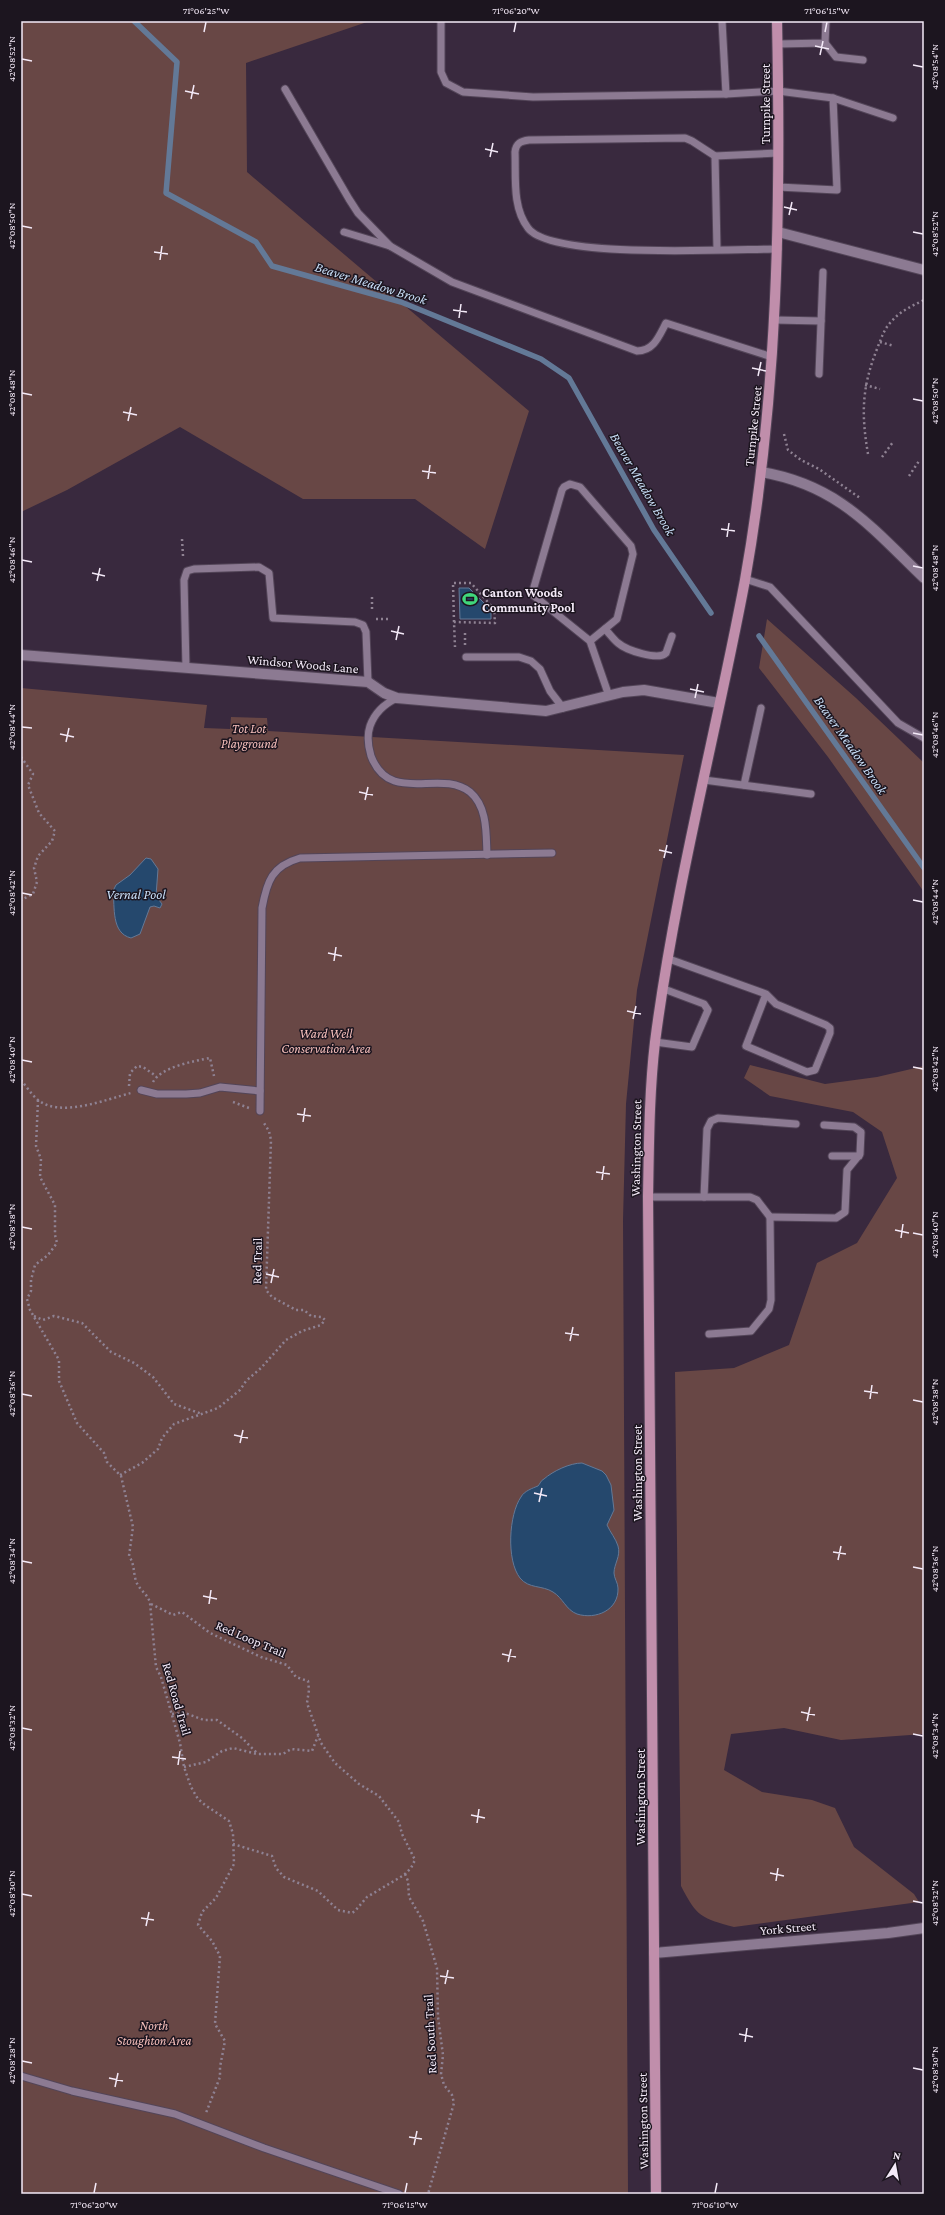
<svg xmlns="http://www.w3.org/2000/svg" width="945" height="2215" viewBox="0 0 945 2215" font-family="'Crimson Pro',serif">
<rect width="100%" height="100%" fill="#39293e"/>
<g fill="#684745">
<polygon points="21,21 370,21 246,63 247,172 529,411 485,549 415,499 303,499 180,427 67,490 21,512"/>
<polygon points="767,619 856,698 923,762 924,892 828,757 759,668"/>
<polygon points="21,688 207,705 204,728 230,729 231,717 267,718 268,731 684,755 637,990 626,1104 623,1220 628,2194 21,2194"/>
<path d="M 750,1065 L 825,1084 L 877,1077 L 924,1066 L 924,1734 L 841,1740 L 784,1728 L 731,1734 L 724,1770 L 762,1792 L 812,1800 L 835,1808 L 854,1847 L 914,1894 L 919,1902 L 734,1927 C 701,1918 697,1917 681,1886 L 675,1372 L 734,1368 L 789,1345 L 817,1263 L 857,1243 L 897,1178 L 882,1132 L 853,1112 L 770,1096 L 744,1078 Z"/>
</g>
<g fill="#25486d" stroke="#637997">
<polygon points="459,588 469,588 491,610 491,619 460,619"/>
<path d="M 146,858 L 151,859 L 158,869 L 156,896 L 162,904 L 160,908 L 154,906 L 150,907 L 140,934 L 131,938 C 111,933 115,907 113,891 L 116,885 L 130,875 Z"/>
<path d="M 582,1463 L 602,1471 L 606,1475 L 611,1485 L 614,1510 L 607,1525 C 610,1532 616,1539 618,1546 C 621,1556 614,1564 614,1573 C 614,1578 618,1583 618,1588 C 619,1610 596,1620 577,1614 C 566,1610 563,1598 553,1592 C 542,1585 529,1589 520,1578 C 506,1560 509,1514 521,1497 C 524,1491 533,1488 538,1486 C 540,1484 541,1480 544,1479 C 553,1471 570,1463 582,1463 Z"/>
</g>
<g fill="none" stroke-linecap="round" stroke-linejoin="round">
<g stroke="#637997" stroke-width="5.5">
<polyline points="134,21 177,62 166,193 256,242 272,266 401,302 541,359 569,378 654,530 711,613"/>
<polyline points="759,636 924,868"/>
</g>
<g stroke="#534558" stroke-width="9">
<g id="service">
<polyline points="441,21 441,72 446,83 463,92 533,97 726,94 778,91 833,98 837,190 778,187"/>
<polyline points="722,21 726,94"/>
<polyline points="825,43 836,57 863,60"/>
<polyline points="778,44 825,43 826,21"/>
<path d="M 285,89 L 349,199 L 358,213 L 390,246 L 452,282 L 637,351 C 654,351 659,336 666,323 L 772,357"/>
<polyline points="833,98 893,118"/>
<path d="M 778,153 L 715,156 L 692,141 L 685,138 L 529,140 C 521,141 516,143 515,152 C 516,177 512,207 528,228 C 551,260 735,249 778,249"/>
<polyline points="715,156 717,249"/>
<polyline points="344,232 390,246"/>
<polyline points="775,320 821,321"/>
<polyline points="819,374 823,272"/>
<polyline points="745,579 770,587 898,723 924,738"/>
<path d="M 605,629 C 609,633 613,639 618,643 C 626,650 658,661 666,653 L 672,636"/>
<polyline points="590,641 617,619 633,554 631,546 580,487 570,484 564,487 562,490 534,587 533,595 590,641 609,696"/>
<polyline points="466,657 519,657 531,661 540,669 550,691 563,708"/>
<polyline points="186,668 184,580 187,571 194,569 259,567 269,573 273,618 355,622 363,625 366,632 368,682"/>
<path d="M 397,698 C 384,704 375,712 370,726 C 367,735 368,746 371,756 C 390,806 440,768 470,792 C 488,807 486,835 487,855"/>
<polyline points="704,780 811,794"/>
<polyline points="744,785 761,708"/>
<polyline points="669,959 766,994 776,1004 826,1025 830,1028 830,1033 815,1070 807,1072 746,1046 766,994"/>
<polyline points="655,1042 692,1047 708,1010 704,1004 664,989"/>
<polyline points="141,1090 157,1094 186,1094 200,1093 220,1087 260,1091"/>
<path d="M 260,1111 L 262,908 C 267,881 272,866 300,858 L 552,853"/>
<polyline points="832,1156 859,1156"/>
<polyline points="648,1197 750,1197 757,1200 770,1217 771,1300 769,1309 751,1331 709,1334"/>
<polyline points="704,1197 707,1129 711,1121 718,1118 796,1124"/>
<polyline points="770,1217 836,1218 845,1212 847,1170 860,1154 861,1132 854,1127 824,1125"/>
<polyline points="21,2076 72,2091 175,2114 264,2148 399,2194"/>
</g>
</g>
<g stroke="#534558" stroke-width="12">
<g id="minor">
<polyline points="778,232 924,270"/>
<path d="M 761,472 C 838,485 871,527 924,578"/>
<polyline points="21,655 368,682 384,693 397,698 546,711 623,692 644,690 719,703"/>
</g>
</g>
<g stroke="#534558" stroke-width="12">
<polyline id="tertiary" points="654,1953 888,1933 924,1928"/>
</g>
<g stroke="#534558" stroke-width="12">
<path id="primary" d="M 656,2194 L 648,1197 C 649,1146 649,1094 655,1042 C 675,887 716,734 745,580 C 778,395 781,208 777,21"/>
</g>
<g stroke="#8f8293" stroke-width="2.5" stroke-dasharray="2 3" stroke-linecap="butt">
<polyline points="880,342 894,346"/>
<polyline points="865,385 880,389"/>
<polyline points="784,434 788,450 801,460 819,469 860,498"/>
<path d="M 868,454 C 861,413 862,387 877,349 C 881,339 884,329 891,322 C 900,311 912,306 924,300"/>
<polyline points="882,457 893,442"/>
<polyline points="909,476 919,461"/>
<polyline points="182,539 183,556"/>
<polyline points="372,597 372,611"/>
<polyline points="376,619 391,619"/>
<polyline points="454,622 453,583 471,583 494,609 495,623 454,622 455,647"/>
<polyline points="465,633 465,645"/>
<polyline points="21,757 33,774 28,785 39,813 55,831 52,841 38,856 34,868 37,882 33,894 21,900"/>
<path d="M 21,1080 C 26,1086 31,1094 37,1099 C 59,1119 107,1099 131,1093"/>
<path d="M 153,1082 C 161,1067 194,1061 210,1058 L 214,1076"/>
<polyline points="129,1086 130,1073 137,1066 143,1067 156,1076"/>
<path d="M 38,1100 L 36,1146 L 41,1159 L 40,1177 L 55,1205 L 55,1235 L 57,1243 L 48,1255 L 35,1265 L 31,1280 L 31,1291 L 27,1299 L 30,1310 L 59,1360 L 59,1381 L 77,1423 L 104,1453 L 107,1462 L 121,1476 L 133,1527 L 129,1556 C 135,1565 133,1572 136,1581 C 139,1590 148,1594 150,1603 L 156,1667 L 161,1677 L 180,1743 L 184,1767 L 191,1787 L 198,1799 L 205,1805 L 229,1821 L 233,1834 L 234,1864 L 216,1898 L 202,1912 L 198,1925 L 212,1941 L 220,1956 L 215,2024 L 225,2041 L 220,2067 L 220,2077 L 206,2113"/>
<polyline points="233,1102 249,1108"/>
<polyline points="34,1316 43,1320 54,1316 82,1323 111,1352 134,1363 153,1377 174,1404 202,1414"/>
<polyline points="120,1475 142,1463 158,1449 162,1438 174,1424 218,1408 240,1390 246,1381 261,1368 286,1340 302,1331 321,1325 325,1320 322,1317 311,1316 304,1310 296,1310 272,1297 266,1290 271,1140 269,1131 264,1123"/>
<polyline points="151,1604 173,1615 182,1612 210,1633 261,1657 287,1665 296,1677 308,1681 309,1690 307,1703 321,1743 335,1763 359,1784 379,1796 399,1822 402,1834 415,1860 411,1868 404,1875 367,1897 355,1911 352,1913 338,1910 318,1891 284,1877 276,1868 272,1856 233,1844"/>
<polyline points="172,1714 185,1713 204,1720 217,1720 242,1738 257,1753"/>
<polyline points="184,1767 206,1762 222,1751 233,1748 257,1754 283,1754 291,1749 312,1751 318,1736"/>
<polyline points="405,1874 408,1881 409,1897 423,1921 437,1968 438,2017 443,2055 441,2074 444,2085 452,2095 454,2103 428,2194"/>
</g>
<use href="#service" stroke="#8c7a92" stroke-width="7"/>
<use href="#minor" stroke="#8c7a92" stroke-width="10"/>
<use href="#tertiary" stroke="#8c7a92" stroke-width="10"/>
<use href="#primary" stroke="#c08eab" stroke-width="10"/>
</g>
<path fill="none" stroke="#f4eaf8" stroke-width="1.5" d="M 204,32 L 206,22M 514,32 L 516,22M 825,32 L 827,22M 815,46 L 829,49M 820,55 L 823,41M 22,59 L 32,61M 913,65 L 923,67M 185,91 L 199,94M 191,99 L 194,85M 485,149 L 498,152M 490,157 L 493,143M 784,207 L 797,210M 789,215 L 792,202M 22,226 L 32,228M 913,232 L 923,234M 154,252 L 168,254M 160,260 L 162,246M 453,310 L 467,312M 459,318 L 461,304M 752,368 L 766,371M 758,376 L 761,362M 22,393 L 32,395M 913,399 L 923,401M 123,412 L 137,415M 128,421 L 131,407M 422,471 L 436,473M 428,479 L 430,465M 721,529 L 735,531M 727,537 L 729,523M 22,560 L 32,562M 913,566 L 923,568M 92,573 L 105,576M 97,581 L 100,568M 391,631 L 404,634M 396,640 L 399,626M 690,689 L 704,692M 695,698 L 698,684M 22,727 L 32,728M 913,733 L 923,735M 60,734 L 74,737M 66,742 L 69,728M 359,792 L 373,795M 365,800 L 368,787M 659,850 L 672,853M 664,858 L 667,845M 22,893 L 32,895M 913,900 L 923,902M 328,953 L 342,956M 334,961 L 336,947M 627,1011 L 641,1014M 633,1019 L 636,1006M 22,1060 L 32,1062M 913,1067 L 923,1069M 297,1114 L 311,1116M 303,1122 L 305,1108M 596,1172 L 610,1174M 602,1180 L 604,1166M 22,1227 L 32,1229M 895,1230 L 909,1233M 913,1233 L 923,1235M 901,1238 L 903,1224M 266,1274 L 279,1277M 271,1283 L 274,1269M 565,1333 L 579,1335M 570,1341 L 573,1327M 864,1391 L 878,1393M 22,1394 L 32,1396M 870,1399 L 872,1385M 913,1400 L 923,1402M 234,1435 L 248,1438M 240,1443 L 243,1430M 534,1493 L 547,1496M 539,1502 L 542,1488M 833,1552 L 846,1554M 838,1560 L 841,1546M 22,1561 L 32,1563M 913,1567 L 923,1569M 203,1596 L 217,1599M 209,1604 L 211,1590M 502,1654 L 516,1657M 508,1662 L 511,1649M 801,1712 L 815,1715M 807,1721 L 810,1707M 22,1728 L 32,1730M 913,1734 L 923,1736M 172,1757 L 186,1759M 178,1765 L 180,1751M 471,1815 L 485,1818M 477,1823 L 479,1809M 770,1873 L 784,1876M 776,1881 L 778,1868M 22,1894 L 32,1896M 913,1901 L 923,1903M 141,1918 L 154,1920M 146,1926 L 149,1912M 440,1976 L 454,1978M 445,1984 L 448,1970M 739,2034 L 753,2037M 745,2042 L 747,2028M 22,2061 L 32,2063M 913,2068 L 923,2070M 109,2078 L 123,2081M 115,2087 L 118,2073M 409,2137 L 422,2139M 414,2145 L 417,2131M 94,2193 L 96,2183M 405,2193 L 407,2183M 715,2193 L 717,2183"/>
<defs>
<g id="stadium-bare" transform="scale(1.2)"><path d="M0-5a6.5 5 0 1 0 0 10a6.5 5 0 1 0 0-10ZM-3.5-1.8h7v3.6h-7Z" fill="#40d77c" stroke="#1c151f" stroke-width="2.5" paint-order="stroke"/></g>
</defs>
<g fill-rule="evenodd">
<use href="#stadium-bare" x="470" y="599"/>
</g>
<g text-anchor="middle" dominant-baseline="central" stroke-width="3" stroke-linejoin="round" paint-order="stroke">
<g font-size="13" fill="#f4eaf8" stroke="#1c151f">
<text transform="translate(765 104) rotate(-90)">Turnpike Street</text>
<text transform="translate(753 426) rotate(-84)">Turnpike Street</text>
<text transform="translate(303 664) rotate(5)">Windsor Woods Lane</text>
<text transform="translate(636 1148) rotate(-89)">Washington Street</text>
<text transform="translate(257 1261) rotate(-89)">Red Trail</text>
<text transform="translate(637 1473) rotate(-90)">Washington Street</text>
<text transform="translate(251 1639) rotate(23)">Red Loop Trail</text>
<text transform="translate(177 1699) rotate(74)">Red Road Trail</text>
<text transform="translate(640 1797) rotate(-90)">Washington Street</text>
<text transform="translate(788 1928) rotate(-5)">York Street</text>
<text transform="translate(430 2034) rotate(-93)">Red South Trail</text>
<text transform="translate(643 2121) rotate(-91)">Washington Street</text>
</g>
<g font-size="13" font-weight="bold" fill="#f4eaf8" stroke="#1c151f" text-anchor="start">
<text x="482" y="592">Canton Woods<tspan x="482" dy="15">Community Pool</tspan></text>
</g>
<g font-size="13" font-style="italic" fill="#f6bfbb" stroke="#1c151f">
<text x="249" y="728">Tot Lot<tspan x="249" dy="15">Playground</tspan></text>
<text x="326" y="1033">Ward Well<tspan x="326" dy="15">Conservation Area</tspan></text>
<text x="154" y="2025">North<tspan x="154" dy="15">Stoughton Area</tspan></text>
</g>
<g font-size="14" font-style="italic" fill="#c8def7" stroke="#1c151f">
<text transform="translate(371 283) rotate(17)">Beaver Meadow Brook</text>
<text transform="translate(643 484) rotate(60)">Beaver Meadow Brook</text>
<text transform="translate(851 745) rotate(55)">Beaver Meadow Brook</text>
<text x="136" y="894">Vernal Pool</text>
</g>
</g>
<rect width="945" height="2215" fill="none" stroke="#1c151f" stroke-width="44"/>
<g transform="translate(895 2165) rotate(11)" stroke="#1c151f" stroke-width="3" paint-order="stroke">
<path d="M0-3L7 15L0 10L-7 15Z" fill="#f4eaf8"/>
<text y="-6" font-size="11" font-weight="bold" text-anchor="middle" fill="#f4eaf8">N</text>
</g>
<rect x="22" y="22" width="901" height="2171" fill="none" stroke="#f4eaf8" stroke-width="1.5"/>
<g font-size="10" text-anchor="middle" fill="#f4eaf8">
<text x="206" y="14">71°06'25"W</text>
<text x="516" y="14">71°06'20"W</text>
<text x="827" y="14">71°06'15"W</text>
<text transform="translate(11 59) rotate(-90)" y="4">42°08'52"N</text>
<text transform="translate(934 67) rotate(-90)" y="4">42°08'54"N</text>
<text transform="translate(11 226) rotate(-90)" y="4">42°08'50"N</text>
<text transform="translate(934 234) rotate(-90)" y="4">42°08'52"N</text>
<text transform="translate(11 393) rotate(-90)" y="4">42°08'48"N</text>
<text transform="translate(934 401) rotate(-90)" y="4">42°08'50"N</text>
<text transform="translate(11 560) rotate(-90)" y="4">42°08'46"N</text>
<text transform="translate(934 568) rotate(-90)" y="4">42°08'48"N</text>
<text transform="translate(11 727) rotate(-90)" y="4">42°08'44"N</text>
<text transform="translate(934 735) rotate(-90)" y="4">42°08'46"N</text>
<text transform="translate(11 893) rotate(-90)" y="4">42°08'42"N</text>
<text transform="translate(934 902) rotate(-90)" y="4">42°08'44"N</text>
<text transform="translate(11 1060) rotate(-90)" y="4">42°08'40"N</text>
<text transform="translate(934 1069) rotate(-90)" y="4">42°08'42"N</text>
<text transform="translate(11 1227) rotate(-90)" y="4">42°08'38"N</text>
<text transform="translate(934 1235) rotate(-90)" y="4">42°08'40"N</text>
<text transform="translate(11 1394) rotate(-90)" y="4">42°08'36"N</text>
<text transform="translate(934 1402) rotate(-90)" y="4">42°08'38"N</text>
<text transform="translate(11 1561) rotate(-90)" y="4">42°08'34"N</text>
<text transform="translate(934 1569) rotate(-90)" y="4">42°08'36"N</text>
<text transform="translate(11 1728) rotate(-90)" y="4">42°08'32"N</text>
<text transform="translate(934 1736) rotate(-90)" y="4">42°08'34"N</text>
<text transform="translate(11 1894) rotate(-90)" y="4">42°08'30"N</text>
<text transform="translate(934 1903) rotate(-90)" y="4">42°08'32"N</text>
<text transform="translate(11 2061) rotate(-90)" y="4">42°08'28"N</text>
<text transform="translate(934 2070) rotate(-90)" y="4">42°08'30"N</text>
<text x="94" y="2208">71°06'20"W</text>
<text x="405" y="2208">71°06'15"W</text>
<text x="715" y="2208">71°06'10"W</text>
</g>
</svg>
